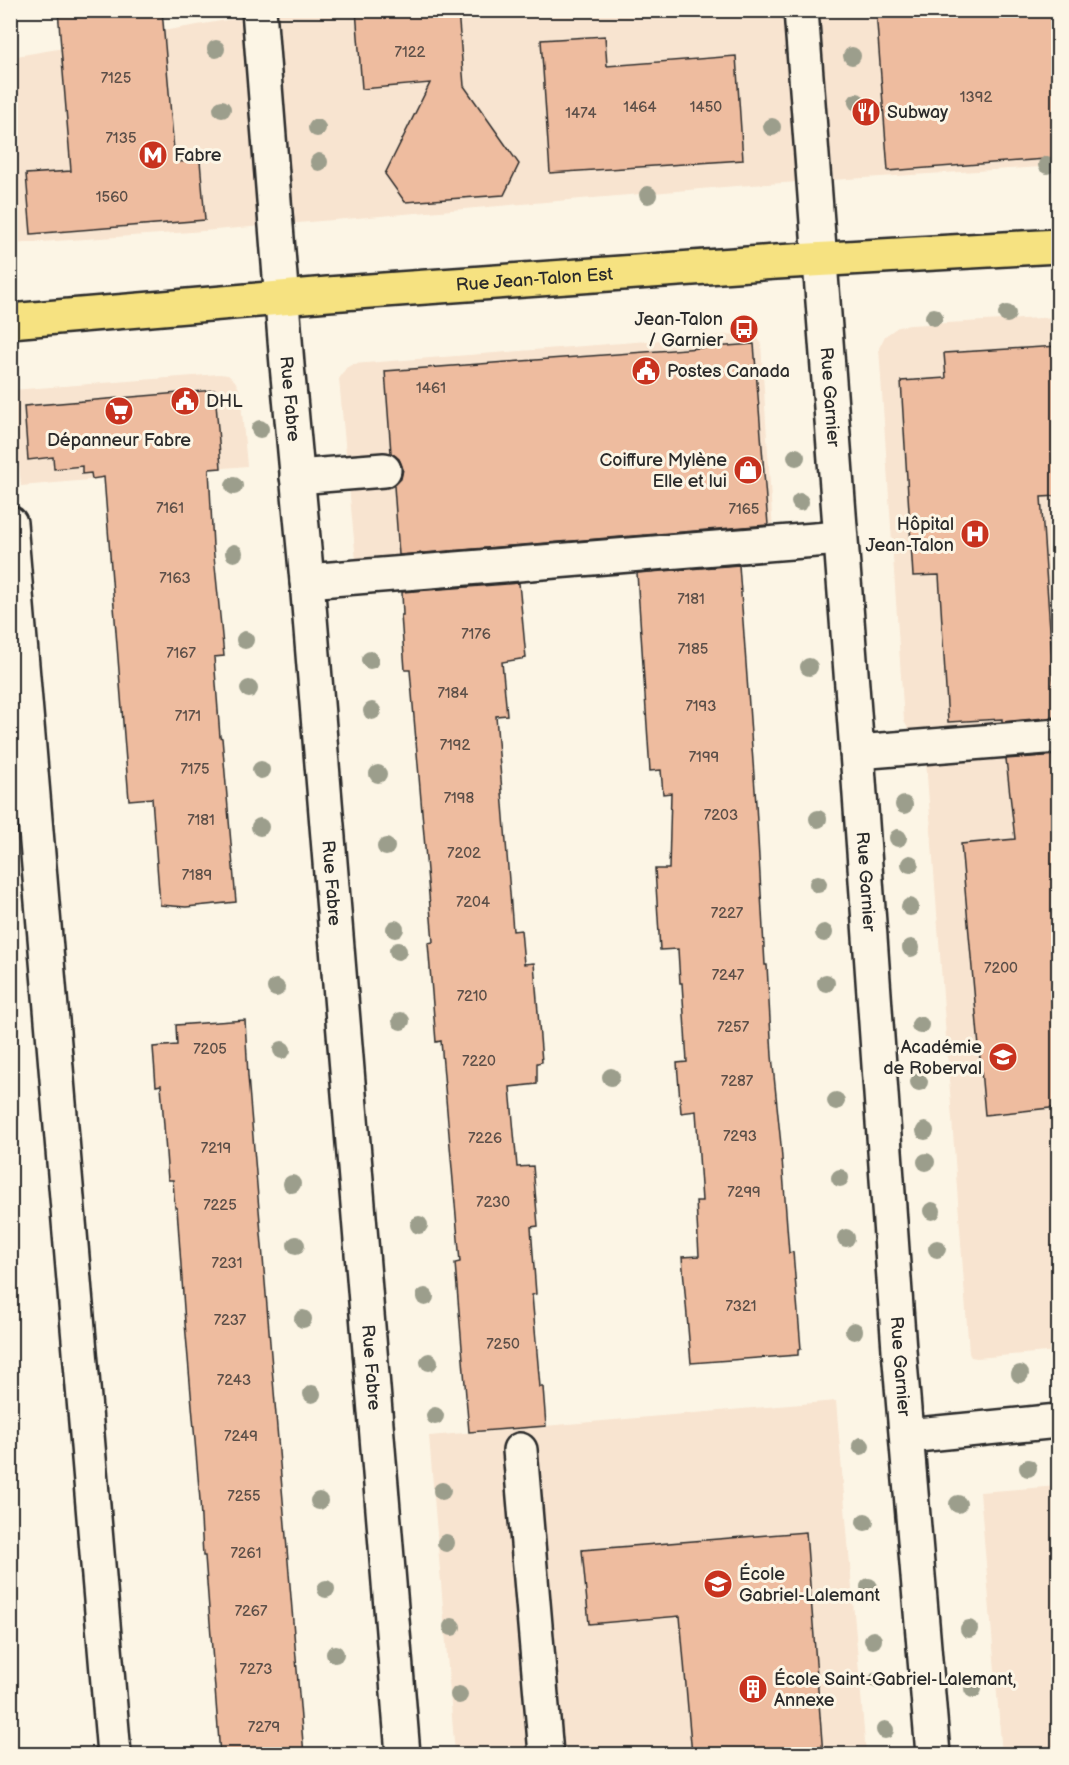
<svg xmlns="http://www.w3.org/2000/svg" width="1069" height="1765" viewBox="0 0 1069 1765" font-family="'Balsamiq Sans',sans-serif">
<rect width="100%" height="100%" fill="#fcf5e5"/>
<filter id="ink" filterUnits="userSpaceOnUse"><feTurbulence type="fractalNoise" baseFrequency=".0167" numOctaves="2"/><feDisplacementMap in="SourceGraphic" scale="12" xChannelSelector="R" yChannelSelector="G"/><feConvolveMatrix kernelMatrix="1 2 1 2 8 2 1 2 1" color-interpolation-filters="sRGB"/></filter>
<g filter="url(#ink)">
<g fill="#f8e4d0">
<polygon points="279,11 1058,11 1058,166 736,186 191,232 11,244 11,57"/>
<polygon points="1058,317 1058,1351 977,1358 971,1357 969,1353 926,762 904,721 879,348 885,336 898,327 910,325"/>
<polygon points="749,333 755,334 761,343 773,532 356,561 339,379 346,368 353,364"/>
<polygon points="219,374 228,375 235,381 240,391 247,466 21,486 12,390"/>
<polygon points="836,1401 866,1754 455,1754 429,1436"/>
<polygon points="1058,1486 1058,1754 1002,1754 980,1492"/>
</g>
<g fill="#eebc9f" stroke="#2b2b2b" stroke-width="1.5">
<polygon points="58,10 162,10 175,162 200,161 205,220 31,234 26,174 71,171"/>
<polygon points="356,10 458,10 464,86 519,164 504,195 405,202 385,174 430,83 362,89"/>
<polygon points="876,10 1059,10 1059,158 888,171"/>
<polygon points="605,36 607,66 736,56 743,160 550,173 541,40"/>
<polygon points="754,344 768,525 399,555 394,486 401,479 403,469 399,459 391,453 385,371"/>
<polygon points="1059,346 1059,496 1041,497 1056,717 1002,722 1002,719 948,722 939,575 913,576 901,381 946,378 944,353"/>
<polygon points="215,390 221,468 209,469 213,546 224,656 214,657 220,737 222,738 236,902 186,907 160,905 152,798 129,800 104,477 92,479 91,473 82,474 82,466 54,469 53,457 28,460 24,406"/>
<polygon points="739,565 756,804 765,965 767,965 772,1056 781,1145 789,1253 793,1252 801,1349 798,1350 798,1355 691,1363 682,1257 699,1256 696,1201 702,1201 696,1111 681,1113 677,1063 687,1062 682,983 680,983 678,949 660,950 655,869 669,869 671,793 663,794 661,770 650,771 637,573"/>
<polygon points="519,583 526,658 502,662 507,715 496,716 513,931 521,930 524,964 534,963 542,1062 537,1063 537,1084 510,1087 517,1167 533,1166 538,1226 531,1227 536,1294 532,1295 540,1387 543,1387 546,1426 469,1432 455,1263 460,1262 441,1041 436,1042 428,943 433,942 410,670 405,670 401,615 403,615 402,592"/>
<polygon points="1058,755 1059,1107 985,1115 961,844 1015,839 1006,759"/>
<polygon points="245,1020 248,1076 304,1755 220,1755 205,1556 203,1556 200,1500 185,1323 177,1208 175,1208 173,1180 168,1180 161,1085 156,1086 153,1047 177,1045 176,1025"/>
<polygon points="806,1532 823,1755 692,1755 680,1616 589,1624 582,1550"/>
</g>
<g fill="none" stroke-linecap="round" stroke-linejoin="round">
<g stroke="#2b2b2b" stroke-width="38">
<g id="minor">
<path id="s1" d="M 259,10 L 287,365 L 307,581 L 403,1754"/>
<path id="s2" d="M 801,10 L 857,752 L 899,1350 L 933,1754"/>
<polyline points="297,477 384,470"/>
<polyline points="10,523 114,1754"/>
<polyline points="307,581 840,538"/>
<polyline points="857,752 1058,736"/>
<polyline points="907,1436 1058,1421"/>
<polyline points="520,1450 546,1754"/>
</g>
</g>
<g stroke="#2b2b2b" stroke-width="38">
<g id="major">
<path id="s3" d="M 10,321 L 328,294 L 776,262 L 1058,246"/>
</g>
</g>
<use href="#minor" stroke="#fcf5e5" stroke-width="33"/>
<use href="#major" stroke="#f6e281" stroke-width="33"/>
</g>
<g fill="#9c9e8c">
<circle cx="216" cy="49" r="9"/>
<circle cx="852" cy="56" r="9"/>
<circle cx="857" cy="102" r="9"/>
<circle cx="222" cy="109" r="9"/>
<circle cx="772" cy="127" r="9"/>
<circle cx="317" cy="128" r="9"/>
<circle cx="319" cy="162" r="9"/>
<circle cx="1047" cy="165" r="9"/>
<circle cx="648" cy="195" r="9"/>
<circle cx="1007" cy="314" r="9"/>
<circle cx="934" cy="317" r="9"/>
<circle cx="260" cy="429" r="9"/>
<circle cx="796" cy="457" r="9"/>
<circle cx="234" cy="486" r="9"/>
<circle cx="800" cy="502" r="9"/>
<circle cx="234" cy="553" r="9"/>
<circle cx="245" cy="640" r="9"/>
<circle cx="370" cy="660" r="9"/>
<circle cx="809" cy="667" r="9"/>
<circle cx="249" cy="689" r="9"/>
<circle cx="372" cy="711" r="9"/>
<circle cx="261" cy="770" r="9"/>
<circle cx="378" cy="774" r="9"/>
<circle cx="904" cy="805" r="9"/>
<circle cx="818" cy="819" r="9"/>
<circle cx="260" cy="827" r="9"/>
<circle cx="898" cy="838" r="9"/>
<circle cx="386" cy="847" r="9"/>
<circle cx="910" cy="864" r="9"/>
<circle cx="818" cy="884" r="9"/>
<circle cx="910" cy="907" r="9"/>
<circle cx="395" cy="929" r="9"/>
<circle cx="824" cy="933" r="9"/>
<circle cx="911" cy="948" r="9"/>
<circle cx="398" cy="951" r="9"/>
<circle cx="826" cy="983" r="9"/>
<circle cx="276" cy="988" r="9"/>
<circle cx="401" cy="1021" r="9"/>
<circle cx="920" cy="1025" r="9"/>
<circle cx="282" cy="1050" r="9"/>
<circle cx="611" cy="1077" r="9"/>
<circle cx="919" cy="1082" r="9"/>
<circle cx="836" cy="1101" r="9"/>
<circle cx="925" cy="1131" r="9"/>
<circle cx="926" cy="1162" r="9"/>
<circle cx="840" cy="1178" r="9"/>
<circle cx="292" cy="1184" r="9"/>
<circle cx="932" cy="1211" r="9"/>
<circle cx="419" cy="1225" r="9"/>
<circle cx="846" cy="1238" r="9"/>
<circle cx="296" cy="1245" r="9"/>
<circle cx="937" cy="1249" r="9"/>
<circle cx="425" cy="1297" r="9"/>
<circle cx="303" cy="1319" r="9"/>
<circle cx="854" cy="1331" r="9"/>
<circle cx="429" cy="1362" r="9"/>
<circle cx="1020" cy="1374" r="9"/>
<circle cx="312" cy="1394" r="9"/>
<circle cx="435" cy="1416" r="9"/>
<circle cx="861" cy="1446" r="9"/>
<circle cx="1028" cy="1468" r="9"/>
<circle cx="442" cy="1491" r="9"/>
<circle cx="319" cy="1501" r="9"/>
<circle cx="958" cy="1504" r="9"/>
<circle cx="865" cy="1522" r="9"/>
<circle cx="446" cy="1543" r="9"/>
<circle cx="869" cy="1587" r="9"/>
<circle cx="326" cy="1589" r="9"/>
<circle cx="452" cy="1627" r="9"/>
<circle cx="969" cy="1629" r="9"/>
<circle cx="873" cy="1640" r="9"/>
<circle cx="335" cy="1654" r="9"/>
<circle cx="878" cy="1680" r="9"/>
<circle cx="973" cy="1689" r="9"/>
<circle cx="459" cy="1695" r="9"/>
<circle cx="885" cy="1730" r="9"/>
</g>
</g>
<defs>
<g id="restaurant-disc" transform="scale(1.5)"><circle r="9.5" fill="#c8321e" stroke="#fcf5e5"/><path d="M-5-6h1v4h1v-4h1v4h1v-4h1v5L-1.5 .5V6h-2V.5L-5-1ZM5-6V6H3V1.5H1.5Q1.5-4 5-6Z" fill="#fff"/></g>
<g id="metro-disc" transform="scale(1.5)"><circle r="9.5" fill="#c8321e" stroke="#fcf5e5"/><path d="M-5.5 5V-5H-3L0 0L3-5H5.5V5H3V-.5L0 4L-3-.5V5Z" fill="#fff"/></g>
<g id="bus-disc" transform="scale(1.5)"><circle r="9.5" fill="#c8321e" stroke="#fcf5e5"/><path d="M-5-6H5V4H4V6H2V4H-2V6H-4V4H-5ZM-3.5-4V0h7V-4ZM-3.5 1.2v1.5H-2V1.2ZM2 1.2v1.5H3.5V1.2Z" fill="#fff"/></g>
<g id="civic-disc" transform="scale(1.5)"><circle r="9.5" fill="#c8321e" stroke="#fcf5e5"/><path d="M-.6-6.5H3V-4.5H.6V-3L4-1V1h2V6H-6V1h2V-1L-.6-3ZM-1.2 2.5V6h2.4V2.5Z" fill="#fff"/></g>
<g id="supermarket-disc" transform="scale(1.5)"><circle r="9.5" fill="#c8321e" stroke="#fcf5e5"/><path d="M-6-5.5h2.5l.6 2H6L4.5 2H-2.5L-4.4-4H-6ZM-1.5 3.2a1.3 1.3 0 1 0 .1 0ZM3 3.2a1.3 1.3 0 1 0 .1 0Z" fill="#fff"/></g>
<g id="shop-disc" transform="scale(1.5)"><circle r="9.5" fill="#c8321e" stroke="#fcf5e5"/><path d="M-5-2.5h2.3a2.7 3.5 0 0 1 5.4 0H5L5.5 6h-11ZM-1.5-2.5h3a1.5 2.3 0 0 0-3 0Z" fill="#fff"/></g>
<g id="hospital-disc" transform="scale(1.5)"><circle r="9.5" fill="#c8321e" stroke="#fcf5e5"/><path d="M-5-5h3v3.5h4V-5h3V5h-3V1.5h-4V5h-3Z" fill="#fff"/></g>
<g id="school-disc" transform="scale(1.5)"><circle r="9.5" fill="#c8321e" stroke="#fcf5e5"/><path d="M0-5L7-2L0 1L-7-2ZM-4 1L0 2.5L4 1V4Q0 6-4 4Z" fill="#fff"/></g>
<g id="building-disc" transform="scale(1.5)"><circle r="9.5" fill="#c8321e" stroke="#fcf5e5"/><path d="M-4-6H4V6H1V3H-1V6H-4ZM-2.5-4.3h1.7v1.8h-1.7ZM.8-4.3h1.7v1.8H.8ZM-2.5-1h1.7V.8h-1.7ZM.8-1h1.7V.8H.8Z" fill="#fff"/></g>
</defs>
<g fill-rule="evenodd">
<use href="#restaurant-disc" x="866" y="112"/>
<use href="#metro-disc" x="153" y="155"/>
<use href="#bus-disc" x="744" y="329"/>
<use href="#civic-disc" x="646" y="371"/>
<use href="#civic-disc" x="185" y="401"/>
<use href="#supermarket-disc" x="119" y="411"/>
<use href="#shop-disc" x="748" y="470"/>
<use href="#hospital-disc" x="975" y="534"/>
<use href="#school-disc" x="1003" y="1057"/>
<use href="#school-disc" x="718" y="1584"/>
<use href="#building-disc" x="753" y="1689"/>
</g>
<g text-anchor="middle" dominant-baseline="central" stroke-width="6" stroke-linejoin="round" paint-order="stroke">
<g font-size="15" fill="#5c4f48">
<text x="410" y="52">7122</text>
<text x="116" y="78">7125</text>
<text x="976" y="97">1392</text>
<text x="640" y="107">1464</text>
<text x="706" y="107">1450</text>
<text x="581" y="113">1474</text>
<text x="121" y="138">7135</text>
<text x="112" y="197">1560</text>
<text x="431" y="388">1461</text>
<text x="170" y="508">7161</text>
<text x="744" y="509">7165</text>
<text x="175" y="578">7163</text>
<text x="691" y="599">7181</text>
<text x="476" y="634">7176</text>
<text x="693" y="649">7185</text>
<text x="181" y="653">7167</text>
<text x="453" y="693">7184</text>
<text x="701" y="706">7193</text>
<text x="188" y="716">7171</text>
<text x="455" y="745">7192</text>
<text x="704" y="757">7199</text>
<text x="195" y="769">7175</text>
<text x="459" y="798">7198</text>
<text x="721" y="815">7203</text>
<text x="201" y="820">7181</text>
<text x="464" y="853">7202</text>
<text x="197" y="875">7189</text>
<text x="473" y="902">7204</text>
<text x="727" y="913">7227</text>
<text x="1001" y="968">7200</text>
<text x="728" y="975">7247</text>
<text x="472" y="996">7210</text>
<text x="733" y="1027">7257</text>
<text x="210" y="1049">7205</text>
<text x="479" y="1061">7220</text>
<text x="737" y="1081">7287</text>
<text x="740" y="1136">7293</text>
<text x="485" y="1138">7226</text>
<text x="216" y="1148">7219</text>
<text x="744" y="1192">7299</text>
<text x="493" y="1202">7230</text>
<text x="220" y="1205">7225</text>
<text x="227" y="1263">7231</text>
<text x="741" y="1306">7321</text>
<text x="230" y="1320">7237</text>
<text x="503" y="1344">7250</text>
<text x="234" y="1380">7243</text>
<text x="241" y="1436">7249</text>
<text x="244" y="1496">7255</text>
<text x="246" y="1553">7261</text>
<text x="251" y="1611">7267</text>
<text x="256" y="1669">7273</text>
<text x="264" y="1727">7279</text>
</g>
<g font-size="18" fill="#2b2b2b" stroke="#fcf5e5" text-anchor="start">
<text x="887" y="112">Subway</text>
<text x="174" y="155">Fabre</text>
<text x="723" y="319" text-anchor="end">Jean-Talon<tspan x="723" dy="21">/ Garnier</tspan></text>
<text x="667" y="371">Postes Canada</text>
<text x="206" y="401">DHL</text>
<text x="119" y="440" text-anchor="middle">Dépanneur Fabre</text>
<text x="727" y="460" text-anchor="end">Coiffure Mylène<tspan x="727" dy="21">Elle et lui</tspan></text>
<text x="954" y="524" text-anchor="end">Hôpital<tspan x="954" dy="21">Jean-Talon</tspan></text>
<text x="982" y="1047" text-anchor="end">Académie<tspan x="982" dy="21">de Roberval</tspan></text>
<text x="739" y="1574">École<tspan x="739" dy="21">Gabriel-Lalemant</tspan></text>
<text x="774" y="1679">École Saint-Gabriel-Lalemant,<tspan x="774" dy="21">Annexe</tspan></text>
</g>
<g font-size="18" fill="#2b2b2b" stroke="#fcf5e5">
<text stroke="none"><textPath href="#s3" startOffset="526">Rue Jean-Talon Est</textPath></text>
<text stroke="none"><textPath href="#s1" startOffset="390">Rue Fabre</textPath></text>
<text stroke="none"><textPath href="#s2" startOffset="388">Rue Garnier</textPath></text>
<text stroke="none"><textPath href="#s1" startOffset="876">Rue Fabre</textPath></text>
<text stroke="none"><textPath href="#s2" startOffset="874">Rue Garnier</textPath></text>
<text stroke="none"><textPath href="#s1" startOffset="1362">Rue Fabre</textPath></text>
<text stroke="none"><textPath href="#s2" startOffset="1360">Rue Garnier</textPath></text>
</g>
</g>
<rect width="1069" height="1765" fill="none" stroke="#fcf5e5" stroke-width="36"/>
<rect x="18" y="18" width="1033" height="1729" fill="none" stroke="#2b2b2b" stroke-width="2" filter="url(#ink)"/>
</svg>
